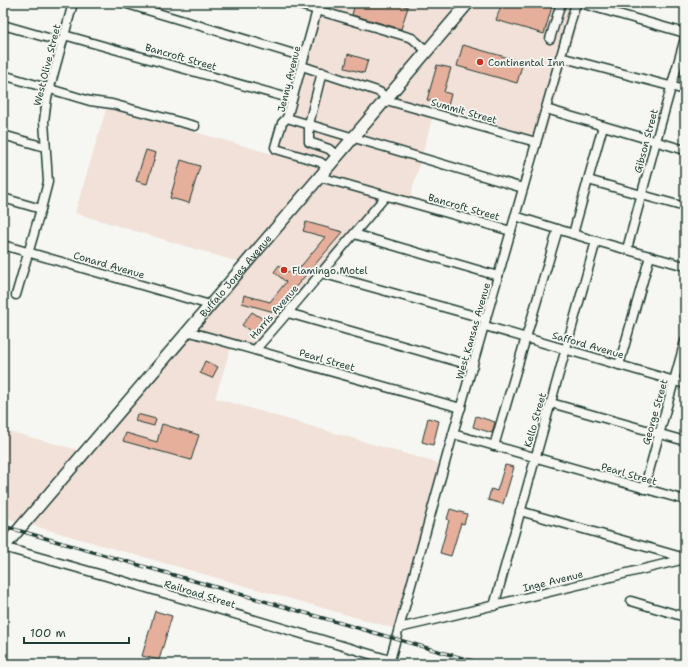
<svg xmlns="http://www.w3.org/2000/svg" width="688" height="667" viewBox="0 0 688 667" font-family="'Shantell Sans',sans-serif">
<rect width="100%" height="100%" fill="#f6f6f2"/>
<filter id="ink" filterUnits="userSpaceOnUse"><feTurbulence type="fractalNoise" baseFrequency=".025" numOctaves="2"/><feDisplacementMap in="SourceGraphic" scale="8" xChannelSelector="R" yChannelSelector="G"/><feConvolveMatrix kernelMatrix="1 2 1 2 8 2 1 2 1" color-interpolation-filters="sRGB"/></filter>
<g filter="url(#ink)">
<polygon fill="#f1e1d8" points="314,3 583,3 544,140 435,108 407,209 377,200 253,344 230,350 215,398 440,464 393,628 3,517 3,430 78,450 168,347 239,262 75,213 107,107 272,154"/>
<g fill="#e5af9b" stroke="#1f3d34">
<polygon points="355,3 394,3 408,7 401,29 352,15"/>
<polygon points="502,3 553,3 544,34 496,20"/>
<polygon points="463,45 523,62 517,83 457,66"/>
<polygon points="348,54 368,60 364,73 345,68"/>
<polygon points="437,65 451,68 444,92 451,94 448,106 427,100"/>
<polygon points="146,150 156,153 147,184 136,181"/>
<polygon points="181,160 200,166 189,203 170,198"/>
<polygon points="306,222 343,232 274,312 242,303 244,295 270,302 286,282 274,272 279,265 293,276 325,237 303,231"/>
<polygon points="252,312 263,319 253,333 242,325"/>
<polygon points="205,361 218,367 212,378 200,373"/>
<polygon points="137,414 156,419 154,426 135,421"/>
<polygon points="476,416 495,422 492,433 473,427"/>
<polygon points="428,418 439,421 433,445 422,442"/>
<polygon points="162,424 199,435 191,460 123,441 126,433 157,442"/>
<polygon points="505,465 514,467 503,504 488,500 491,489 497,491"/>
<polygon points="450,509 467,514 464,524 461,523 451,556 440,553 449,520 447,519"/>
<polygon points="155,611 172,616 159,660 142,656"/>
</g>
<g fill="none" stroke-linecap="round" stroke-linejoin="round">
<g stroke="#1f3d34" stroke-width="11">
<g id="minor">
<polyline points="124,3 304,57"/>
<polyline points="293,3 412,38 427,51"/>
<polyline points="319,3 287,118 523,188"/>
<polyline points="580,3 685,33"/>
<polyline points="3,25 62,42"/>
<polyline points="64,35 292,99"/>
<polyline points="550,39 561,3"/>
<polyline points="560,57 685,90"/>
<polyline points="302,66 377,91 381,93 386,100 536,142"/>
<polyline points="322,72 309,124 309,142 329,149 337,156"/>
<polyline points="3,75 90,101 112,104 195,126"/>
<polyline points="546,109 685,150"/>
<polyline points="287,118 282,123 275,147 276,149 320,162 328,168"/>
<polyline points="3,135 45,147"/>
<polyline points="320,177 511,231"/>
<polyline points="588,180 685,207"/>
<polyline points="3,198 41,209"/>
<polyline points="515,216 596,241 685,266"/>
<polyline points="354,234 498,276"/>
<polyline points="573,234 603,126"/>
<polyline points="3,245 210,305"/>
<polyline points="627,249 656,141 685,38"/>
<polyline points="321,273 486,319"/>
<polyline points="16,295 41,209 48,182 44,121 47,98 73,3"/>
<polyline points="288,313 473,366"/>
<polyline points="485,326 685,384"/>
<polyline points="187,331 461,408"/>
<path d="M 255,350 C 300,300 342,247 386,196"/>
<polyline points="619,365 650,256"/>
<polyline points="551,403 685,441"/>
<polyline points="453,434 685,500"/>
<polyline points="494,446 558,229"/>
<polyline points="644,489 685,341"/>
<polyline points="520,511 685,558"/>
<polyline points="3,547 106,576 390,660"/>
<polyline points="631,601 685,617"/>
<polyline points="494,606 596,241"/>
<polyline points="399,628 425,622 685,559"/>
<polyline points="389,664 453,434 576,3"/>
</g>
</g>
<g stroke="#1f3d34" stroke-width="14">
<g id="major">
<path id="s1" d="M 3,548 L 468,3"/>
</g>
</g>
<use href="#minor" stroke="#f6f6f2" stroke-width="8"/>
<use href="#major" stroke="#f6f6f2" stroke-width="11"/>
<g stroke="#1f3d34" stroke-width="3.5">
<polyline id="rail" points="3,526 483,664"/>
</g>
<use href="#rail" stroke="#f6f6f2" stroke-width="2" stroke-dasharray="6" stroke-linecap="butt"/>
</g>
</g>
<g fill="#c8321e" stroke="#f6f6f2" stroke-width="1.5">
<circle cx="480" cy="62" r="4"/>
<circle cx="284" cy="270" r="4"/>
</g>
<g text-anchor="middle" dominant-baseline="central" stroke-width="3.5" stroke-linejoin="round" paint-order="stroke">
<g font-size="10" fill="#1f3d34" stroke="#f6f6f2">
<text transform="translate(181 57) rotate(16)">Bancroft Street</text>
<text transform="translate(47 65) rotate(-76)">West Olive Street</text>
<text transform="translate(289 79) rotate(-76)">Jenny Avenue</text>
<text transform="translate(464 111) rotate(16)">Summit Street</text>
<text transform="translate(646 141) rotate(-75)">Gibson Street</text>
<text transform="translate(464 207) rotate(16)">Bancroft Street</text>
<text transform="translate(109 265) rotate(16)">Conard Avenue</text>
<text stroke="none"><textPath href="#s1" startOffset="358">Buffalo Jones Avenue</textPath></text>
<text transform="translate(274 312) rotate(-49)">Harris Avenue</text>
<text transform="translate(473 331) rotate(-74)">West Kansas Avenue</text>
<text transform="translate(588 345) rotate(16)">Safford Avenue</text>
<text transform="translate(327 360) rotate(16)">Pearl Street</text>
<text transform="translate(655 412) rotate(-74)">George Street</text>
<text transform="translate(535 420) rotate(-74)">Kello Street</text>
<text transform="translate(629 474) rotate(16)">Pearl Street</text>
<text transform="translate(553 581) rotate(-14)">Inge Avenue</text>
<text transform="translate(200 594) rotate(17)">Railroad Street</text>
</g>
<g font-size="10" fill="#1f3d34" stroke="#f6f6f2" text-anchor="start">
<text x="488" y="62">Continental Inn</text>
<text x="292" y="270">Flamingo Motel</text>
</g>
</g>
<rect width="688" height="667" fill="none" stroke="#f6f6f2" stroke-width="16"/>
<rect x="8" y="8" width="672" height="651" fill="none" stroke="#1f3d34" stroke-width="1.5" filter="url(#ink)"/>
<path d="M24 637v6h105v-6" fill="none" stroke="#1f3d34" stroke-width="2"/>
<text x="30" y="637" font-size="12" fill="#1f3d34" stroke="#f6f6f2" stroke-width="3" paint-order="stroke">100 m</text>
</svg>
